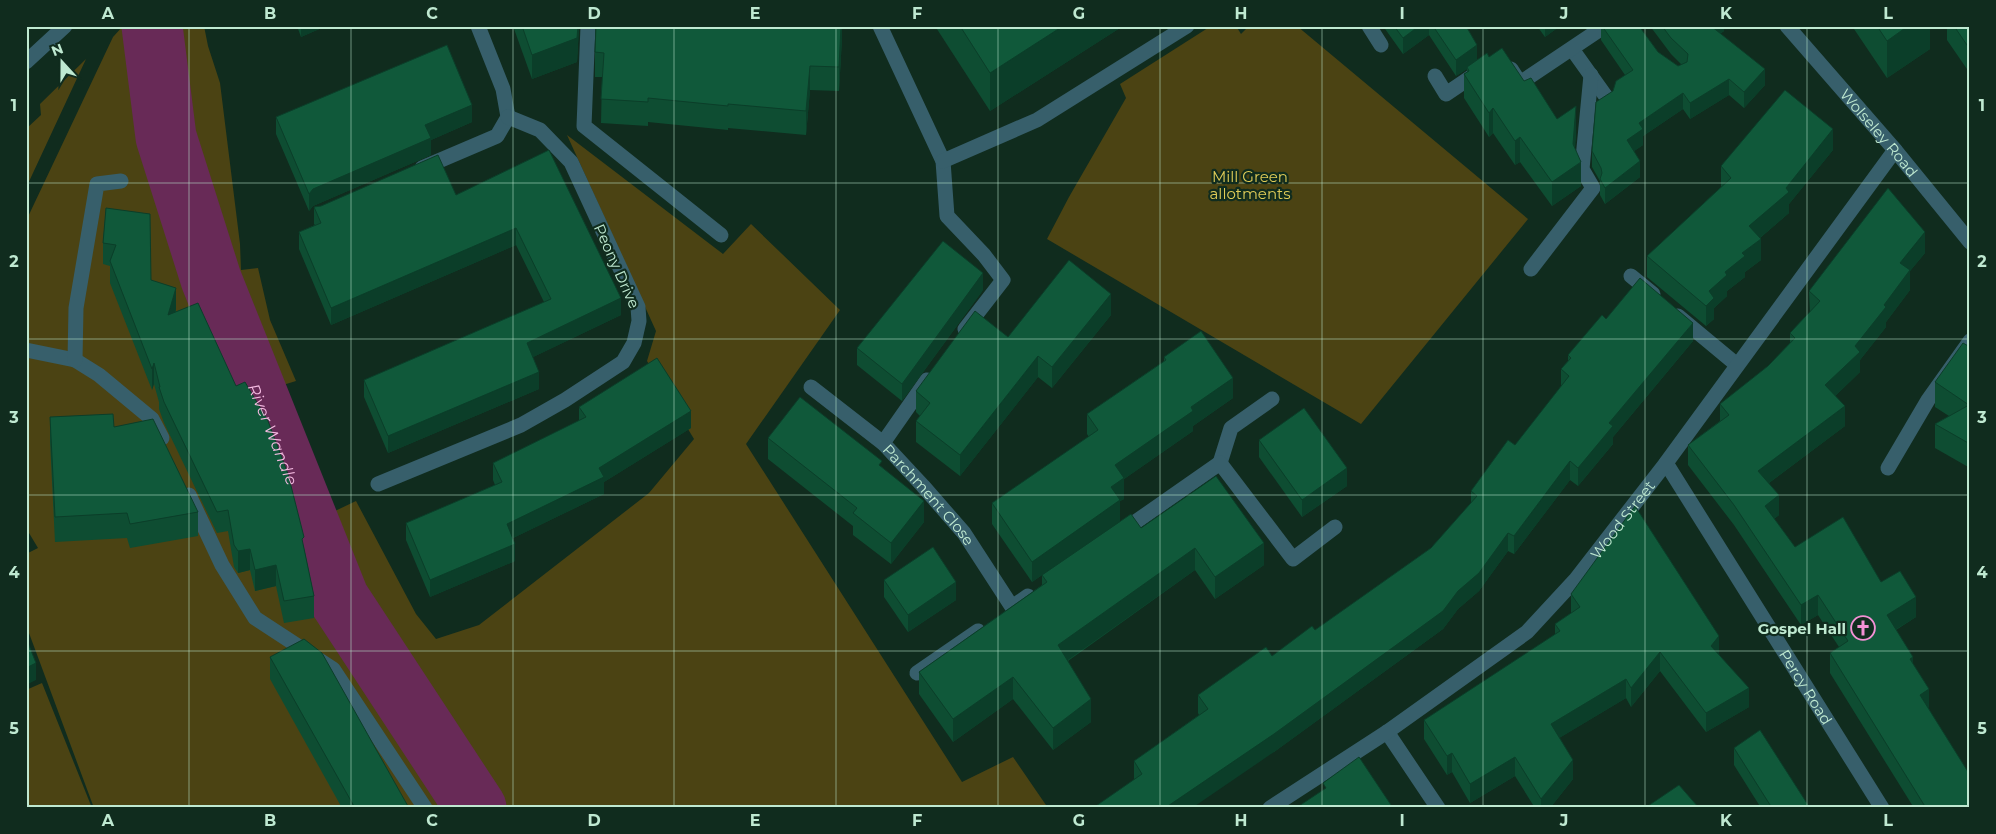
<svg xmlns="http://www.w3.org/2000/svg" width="1996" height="834" viewBox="0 0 1996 834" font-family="Montserrat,sans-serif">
<rect width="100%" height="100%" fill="#102c1e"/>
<g fill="#4b4313">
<polygon points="123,26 204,26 208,46 220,83 240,244 241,270 258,268 270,320 296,381 283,385 289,405 272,412 283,437 270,442 293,513 307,511 314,521 356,501 416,614 436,639 479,625 649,493 694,439 647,361 656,331 567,135 723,254 751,224 840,310 746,444 962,782 1013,757 1048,808 94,808 26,625 26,554 38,548 26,528 26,221 113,37"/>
<polygon points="1211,26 1236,26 1241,34 1249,26 1297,26 1528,219 1361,424 1047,239 1069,197 1126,98 1120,84"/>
<polygon points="86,59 26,188 26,129 41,115 40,104"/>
<polygon points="42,683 92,808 26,808 26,690"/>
</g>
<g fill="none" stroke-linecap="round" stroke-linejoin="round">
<path stroke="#682a57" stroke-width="61" id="s1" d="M 152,26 L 166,137 L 211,279 L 339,599 L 476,808"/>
<g stroke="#375f6b" stroke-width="15">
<polyline points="478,26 503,89 508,117"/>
<polyline points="588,26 584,126 721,235"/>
<polyline points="880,26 943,161 947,216 984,255 1003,280 965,329"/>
<polyline points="1369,26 1381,45"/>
<path id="s2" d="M 1787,26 L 1895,150 L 1970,242"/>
<polyline points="1572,49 1607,98"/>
<polyline points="26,62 65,26"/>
<polyline points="1511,69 1520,83 1605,26"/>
<polyline points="1435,76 1446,94 1480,71"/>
<polyline points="943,161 1037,120 1187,26"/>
<polyline points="422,168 497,136 508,117"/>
<polyline points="1531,269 1593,188 1582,169 1591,75"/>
<polyline points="1631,276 1653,294"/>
<polyline points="1678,316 1737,365"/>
<polyline points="26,350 75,360 99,375 152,419 162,438"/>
<polyline points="75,360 76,308 97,184 121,181"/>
<path id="s3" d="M 927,380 L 883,443 L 923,486 L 964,533 L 1012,607 L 1028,596"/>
<polyline points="811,387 883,443"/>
<polyline points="1220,463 1231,428 1272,399"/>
<path id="s4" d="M 1666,463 L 1882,808"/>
<polyline points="1888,468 1928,400 1970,341"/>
<polyline points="378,484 521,425 565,400 623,362 634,343 639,321 638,307 571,162 540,130 508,117"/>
<polyline points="189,495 222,565 255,618 333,669 425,808"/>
<polyline points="1121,532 1220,463 1293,559 1335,527"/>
<polyline points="917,673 978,631"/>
<polyline points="1387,732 1438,808"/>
<path id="s5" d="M 1270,808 L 1387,732 L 1527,632 L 1576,579 L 1666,463 L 1895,150"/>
</g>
</g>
<g fill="#0e4d32">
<polygon points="297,26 326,26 301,37"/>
<polygon points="513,26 579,26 577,62 532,79"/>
<polygon points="842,26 842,38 839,91 810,90 806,135 728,128 728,130 648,122 648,126 601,123 602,77 595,77 595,52"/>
<polygon points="935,26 1123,26 990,111"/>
<polygon points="1383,26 1466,26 1477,60 1489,57 1524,81 1557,119 1576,131 1575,148 1581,186 1552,206 1520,162 1515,165 1493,133 1489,137 1464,98 1464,74 1467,72 1467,69 1456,76 1429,35 1403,54"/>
<polygon points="1537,26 1560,26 1545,37"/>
<polygon points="1601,26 1639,26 1658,52 1678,66 1682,65 1671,54 1650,26 1724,26 1724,31 1720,34 1765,85 1744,108 1729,95 1690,119 1683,109 1643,136 1643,145 1634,151 1640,177 1605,204 1600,195 1600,181 1592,167 1592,151 1613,91 1625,75 1601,40"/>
<polygon points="1852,26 1930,26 1930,49 1887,78"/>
<polygon points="1947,26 1970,26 1970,72 1969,72 1947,40"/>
<polygon points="276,117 472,122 431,140 431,155 313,206 309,211 276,134"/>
<polygon points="549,150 621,315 533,357 539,389 388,453 364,397 364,380 544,302 516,245 331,325 299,249 299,232 315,225 314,224 314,207 456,195"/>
<polygon points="1833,150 1789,204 1789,213 1760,238 1761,260 1745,272 1745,277 1727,291 1727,296 1714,308 1714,319 1706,326 1647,277 1647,256 1721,187 1721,166"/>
<polygon points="106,208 151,280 176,309 176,312 304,548 314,596 314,618 284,623 276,586 255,591 250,570 238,573 234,567 228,531 217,533 164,423 159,409 159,402 154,384 152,390 110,283 110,266 103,264 103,243"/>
<polygon points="1925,253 1910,271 1910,290 1886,322 1886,327 1860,360 1860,372 1835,396 1845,426 1769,483 1779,515 1774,519 1795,547 1881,582 1916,617 1896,630 1913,664 1929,709 1970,808 1914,808 1830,673 1830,653 1839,647 1818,615 1801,625 1734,525 1688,465 1688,445 1720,421 1720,404 1768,366 1790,343 1790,333 1810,312 1809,291"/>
<polygon points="983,290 902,401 857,365 857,348"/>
<polygon points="1111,315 1052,388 1038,377 960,476 916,442 916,421 920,416 916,412 916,391 1008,337"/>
<polygon points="1606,319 1693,341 1613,437 1613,444 1578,486 1570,480 1514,554 1508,551 1479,591 1458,609 1443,629 1274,752 1134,779 1134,761 1199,715 1198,713 1198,695 1272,656 1315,630 1431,548 1471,503 1471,491 1515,445 1561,387 1561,369 1568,361 1568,355"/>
<polygon points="1970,347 1970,468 1935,448 1935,424 1949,416 1935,407 1935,382"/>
<polygon points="1164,357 1233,398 1193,426 1193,431 1124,479 1124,499 1120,501 1120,521 1032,582 992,524 992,503 1089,437 1087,434 1087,414 1164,361"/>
<polygon points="579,407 691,428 604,482 604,494 513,538 515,561 430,597 406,540 406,523 495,485 493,480 493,463 579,421"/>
<polygon points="50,417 114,427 198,512 198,536 130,548 127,538 55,542 50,441"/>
<polygon points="768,438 882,467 924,522 891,564 853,535 853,526 768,459"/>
<polygon points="1259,440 1347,486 1302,517 1259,457"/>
<polygon points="1141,528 1264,565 1215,599 1195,570 1068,661 1091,722 1053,750 1013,699 953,742 919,694 919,672 1042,585 1042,575"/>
<polygon points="884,580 956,600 908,632 884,597"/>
<polygon points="1571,594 1719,654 1749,707 1706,732 1660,671 1631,707 1626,698 1559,738 1573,779 1550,808 1535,808 1515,776 1470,803 1452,772 1447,775 1424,739 1424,720 1555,635 1555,624 1571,613"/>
<polygon points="270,657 409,808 342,808 270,679"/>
<polygon points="1734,748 1810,808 1761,808 1734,765"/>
</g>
<g fill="#0b3e29">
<polygon points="301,26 326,26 301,37"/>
<polygon points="578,26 579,26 577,62 532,79 532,55"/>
<polygon points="841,26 842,26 842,38 839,91 839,67"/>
<polygon points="1063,26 1123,26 990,111 990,73"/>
<polygon points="1419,26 1429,26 1429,35 1403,54 1403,38"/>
<polygon points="1545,26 1560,26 1545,37"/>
<polygon points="1709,26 1724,26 1724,31 1709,41"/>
<polygon points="1908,26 1930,26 1930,49 1887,78 1887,41"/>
<polygon points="1477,45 1477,61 1467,67 1467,69 1456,76 1456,60"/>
<polygon points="810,66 810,90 806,135 806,111"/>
<polygon points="1765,69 1765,85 1744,108 1744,92"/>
<polygon points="1729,79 1729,95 1690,119 1690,103"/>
<polygon points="1683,93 1683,109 1643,136 1643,145 1627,156 1627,140 1639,123"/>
<polygon points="472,105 472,122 431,140 431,155 313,206 309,211 309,194 313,189 425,125"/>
<polygon points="1576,106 1576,131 1573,168 1581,162 1581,186 1552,206 1552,182 1573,144"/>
<polygon points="1493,108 1493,133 1489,137 1489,113"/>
<polygon points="1833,129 1833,150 1789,204 1789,213 1749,247 1749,226 1786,188"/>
<polygon points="1520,137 1520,162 1515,165 1515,141"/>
<polygon points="1640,161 1640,177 1605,204 1605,188"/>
<polygon points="516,228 516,245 331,325 331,308"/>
<polygon points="1925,232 1925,253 1910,271 1910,290 1886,322 1886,327 1860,360 1860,372 1825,406 1825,385 1855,346 1884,305 1900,263"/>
<polygon points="1761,239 1761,260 1745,272 1745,277 1727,291 1727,296 1714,308 1714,319 1706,326 1706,306 1709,291 1742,253"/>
<polygon points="983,273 983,290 902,401 902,384"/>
<polygon points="176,288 176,309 168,336 168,315"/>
<polygon points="1111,294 1111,315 1052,388 1052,367"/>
<polygon points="621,298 621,315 527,360 527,343"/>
<polygon points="1693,323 1693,341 1613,437 1613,444 1578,486 1578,468 1609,423"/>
<polygon points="1038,356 1038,377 960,476 960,455"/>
<polygon points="154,363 154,384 152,390 152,369"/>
<polygon points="539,372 539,389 388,453 388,436"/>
<polygon points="1233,378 1233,398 1193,426 1193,431 1124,479 1124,499 1120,501 1120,521 1032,582 1032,562 1111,487 1115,465 1191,407"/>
<polygon points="1845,406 1845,426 1758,491 1758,471"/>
<polygon points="691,411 691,428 604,482 604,494 507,541 507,524"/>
<polygon points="1570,461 1570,480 1514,554 1514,536"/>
<polygon points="1347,468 1347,486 1302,517 1302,500"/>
<polygon points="1779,495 1779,515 1765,526 1765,506"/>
<polygon points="924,501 924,522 891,564 891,543"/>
<polygon points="1508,533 1508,551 1479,591 1458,609 1443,629 1274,752 1192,808 1165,808 1458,591"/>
<polygon points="1264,543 1264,565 1215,599 1215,577"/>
<polygon points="515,544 515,561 430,597 430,580"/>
<polygon points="1195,548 1195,570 1058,667 1058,645"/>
<polygon points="250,549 250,570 238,573 238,551"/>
<polygon points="276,565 276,586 255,591 255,570"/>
<polygon points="956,582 956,600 908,632 908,615"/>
<polygon points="1818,595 1818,615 1801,625 1801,605"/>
<polygon points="1916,597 1916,617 1887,635 1887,615"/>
<polygon points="1719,636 1719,655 1711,646"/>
<polygon points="1660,652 1660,671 1631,707 1631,688"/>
<polygon points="1913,657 1913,677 1910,659"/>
<polygon points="36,663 36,680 26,685 26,668"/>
<polygon points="1013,677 1013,699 953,742 953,719"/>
<polygon points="1626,679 1626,698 1551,743 1551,724"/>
<polygon points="1749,688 1749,707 1706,732 1706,713"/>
<polygon points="1929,689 1929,709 1920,695"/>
<polygon points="1091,699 1091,722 1053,750 1053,728"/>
<polygon points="1452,753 1452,772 1447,775 1447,756"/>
<polygon points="1515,757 1515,776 1470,803 1470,784"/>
<polygon points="1573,760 1573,779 1550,808 1541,808 1541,799"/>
</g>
<g fill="#10593a" stroke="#0b3e29">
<polygon points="522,26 578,26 577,38 532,55"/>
<polygon points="596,26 841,26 839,67 810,66 806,111 728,104 728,106 648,98 648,102 601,99 604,53 595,52"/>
<polygon points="960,26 1063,26 990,73"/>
<polygon points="1394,26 1419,26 1403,38"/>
<polygon points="1433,26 1466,26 1477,45 1456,60"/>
<polygon points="1602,26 1639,26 1658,52 1678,66 1687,62 1688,54 1671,38 1662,26 1711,26 1765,69 1744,92 1729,79 1690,103 1683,93 1639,123 1643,129 1627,140 1640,161 1605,188 1600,179 1602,173 1601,168 1592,151 1596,102 1613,91 1616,81 1633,70"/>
<polygon points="1877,26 1908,26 1887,41"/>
<polygon points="1954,26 1970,26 1970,48 1969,48"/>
<polygon points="447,45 472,105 425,125 431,138 313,189 309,194 276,117"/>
<polygon points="1502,48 1524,81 1531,78 1557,119 1576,106 1573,144 1581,162 1552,182 1520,137 1515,141 1493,108 1489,113 1464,74 1469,71 1467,67 1487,53 1489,57"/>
<polygon points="1785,90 1833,129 1786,188 1789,192 1749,226 1761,239 1742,253 1745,256 1725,272 1727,275 1709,291 1714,298 1706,306 1647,256 1731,178 1721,166"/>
<polygon points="549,150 621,298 527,343 539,372 388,436 364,380 551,299 516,228 331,308 299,232 321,223 314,207 321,206 438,155 456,195"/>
<polygon points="1888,188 1925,232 1900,263 1910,270 1884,305 1886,307 1855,346 1860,352 1825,385 1845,406 1758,471 1779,495 1765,506 1795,547 1843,517 1881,582 1900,571 1916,597 1887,615 1913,657 1910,659 1929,689 1920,695 1970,775 1970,808 1926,808 1830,653 1848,641 1818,595 1801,605 1734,505 1688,445 1729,415 1720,404 1768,366 1795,338 1790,333 1820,301 1809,291"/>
<polygon points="106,208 150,214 151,280 176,288 168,315 198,303 236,386 245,382 268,421 288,474 304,537 302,539 314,596 284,601 276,565 255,570 250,549 238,551 234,545 228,510 217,512 164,402 159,387 160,387 154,363 152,369 110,261 116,245 103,243"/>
<polygon points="943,241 983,273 902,384 857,348"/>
<polygon points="1069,260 1111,294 1052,367 1038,356 960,455 916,421 930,403 916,391 975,311 1008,337"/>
<polygon points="1640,278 1693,323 1609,423 1613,426 1578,468 1570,461 1514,536 1508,533 1479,573 1458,591 1443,611 1274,734 1165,808 1093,808 1142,774 1134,761 1208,709 1198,695 1266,647 1272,656 1312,626 1315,630 1431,548 1477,496 1471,491 1508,440 1515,445 1569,376 1561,369 1571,358 1568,355 1602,315 1606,319"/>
<polygon points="1201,331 1233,378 1191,407 1193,411 1115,465 1124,478 1111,487 1120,500 1032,562 992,503 1098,430 1087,414 1166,360 1164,357"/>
<polygon points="1963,343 1970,347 1970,444 1935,424 1969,405 1935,382"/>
<polygon points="657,358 691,411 599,468 604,477 507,524 515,544 430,580 406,523 502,482 493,463 586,417 579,407"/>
<polygon points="800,397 882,461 879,465 924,501 891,543 853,513 857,508 768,438"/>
<polygon points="1304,408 1347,468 1302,500 1259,440"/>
<polygon points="113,414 114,427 153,419 198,512 130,524 127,513 55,517 50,417"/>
<polygon points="1216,476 1264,543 1215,577 1195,548 1058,645 1091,699 1053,728 1013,677 953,719 919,672 1047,582 1042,575 1131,514 1141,528"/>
<polygon points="1635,506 1719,636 1711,646 1749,688 1706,713 1660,652 1631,688 1626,679 1551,724 1573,760 1541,799 1515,757 1470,784 1452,753 1447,756 1424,720 1560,631 1555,624 1580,607 1571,594"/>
<polygon points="933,547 956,582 908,615 884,580"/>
<polygon points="26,638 36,663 26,668"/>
<polygon points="304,639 322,653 409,808 355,808 270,657"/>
<polygon points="1760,730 1810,808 1772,808 1734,748"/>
<polygon points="1359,757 1393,808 1296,808 1326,788 1323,783"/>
<polygon points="1679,785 1699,808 1645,808"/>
</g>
<path fill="none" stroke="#bfe9d1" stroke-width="1" stroke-opacity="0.55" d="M 189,26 L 189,808M 351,26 L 351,808M 513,26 L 513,808M 674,26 L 674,808M 836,26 L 836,808M 998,26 L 998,808M 1160,26 L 1160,808M 1322,26 L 1322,808M 1483,26 L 1483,808M 1645,26 L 1645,808M 1807,26 L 1807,808M 26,183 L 1970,183M 26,339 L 1970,339M 26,495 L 1970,495M 26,651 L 1970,651"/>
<defs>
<g id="church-ring" transform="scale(1.25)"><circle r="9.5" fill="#102c1e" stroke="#f391d5" stroke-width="1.5"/><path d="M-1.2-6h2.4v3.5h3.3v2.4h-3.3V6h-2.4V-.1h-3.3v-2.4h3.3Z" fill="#f391d5"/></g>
</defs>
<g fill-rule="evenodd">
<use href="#church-ring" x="1863" y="628"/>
</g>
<g text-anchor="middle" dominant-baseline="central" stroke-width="4.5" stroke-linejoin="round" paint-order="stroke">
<g font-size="15" fill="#bfe9d1" stroke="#102c1e">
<text stroke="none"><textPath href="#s2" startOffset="141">Wolseley Road</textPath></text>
<text transform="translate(617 266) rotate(66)">Peony Drive</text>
<text stroke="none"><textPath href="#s3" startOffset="146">Parchment Close</textPath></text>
<text stroke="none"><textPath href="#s5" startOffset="459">Wood Street</textPath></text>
<text stroke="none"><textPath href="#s4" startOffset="264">Percy Road</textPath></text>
</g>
<g font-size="15" fill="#e0cc57" stroke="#102c1e">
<text x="1250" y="176">Mill Green<tspan x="1250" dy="17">allotments</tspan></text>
</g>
<g font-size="15" font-weight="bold" fill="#bfe9d1" stroke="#102c1e" text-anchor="end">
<text x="1846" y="628">Gospel Hall</text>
</g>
<g font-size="16" font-style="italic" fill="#f5bbe2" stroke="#102c1e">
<text stroke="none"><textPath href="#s1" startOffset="428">River Wandle</textPath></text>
</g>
</g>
<rect width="1996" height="834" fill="none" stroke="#102c1e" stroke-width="55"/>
<g transform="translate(62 62) rotate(339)" stroke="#102c1e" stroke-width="4" paint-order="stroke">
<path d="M0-4L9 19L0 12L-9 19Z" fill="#bfe9d1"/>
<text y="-8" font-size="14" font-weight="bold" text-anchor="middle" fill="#bfe9d1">N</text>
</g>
<rect x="28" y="28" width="1940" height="778" fill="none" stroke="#bfe9d1" stroke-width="2"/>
<g font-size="16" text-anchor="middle" font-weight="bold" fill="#bfe9d1">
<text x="108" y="19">A</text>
<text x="270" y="19">B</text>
<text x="432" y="19">C</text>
<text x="594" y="19">D</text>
<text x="755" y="19">E</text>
<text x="917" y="19">F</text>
<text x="1079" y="19">G</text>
<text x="1241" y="19">H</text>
<text x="1402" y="19">I</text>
<text x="1564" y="19">J</text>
<text x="1726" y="19">K</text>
<text x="1888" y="19">L</text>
<text x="14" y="111">1</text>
<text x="1982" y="111">1</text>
<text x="14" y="267">2</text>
<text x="1982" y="267">2</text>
<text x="14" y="423">3</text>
<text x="1982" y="423">3</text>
<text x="14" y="578">4</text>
<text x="1982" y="578">4</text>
<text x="14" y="734">5</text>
<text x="1982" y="734">5</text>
<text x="108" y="826">A</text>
<text x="270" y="826">B</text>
<text x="432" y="826">C</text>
<text x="594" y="826">D</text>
<text x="755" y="826">E</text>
<text x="917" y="826">F</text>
<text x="1079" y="826">G</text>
<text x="1241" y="826">H</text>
<text x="1402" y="826">I</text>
<text x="1564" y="826">J</text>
<text x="1726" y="826">K</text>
<text x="1888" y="826">L</text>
</g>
</svg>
